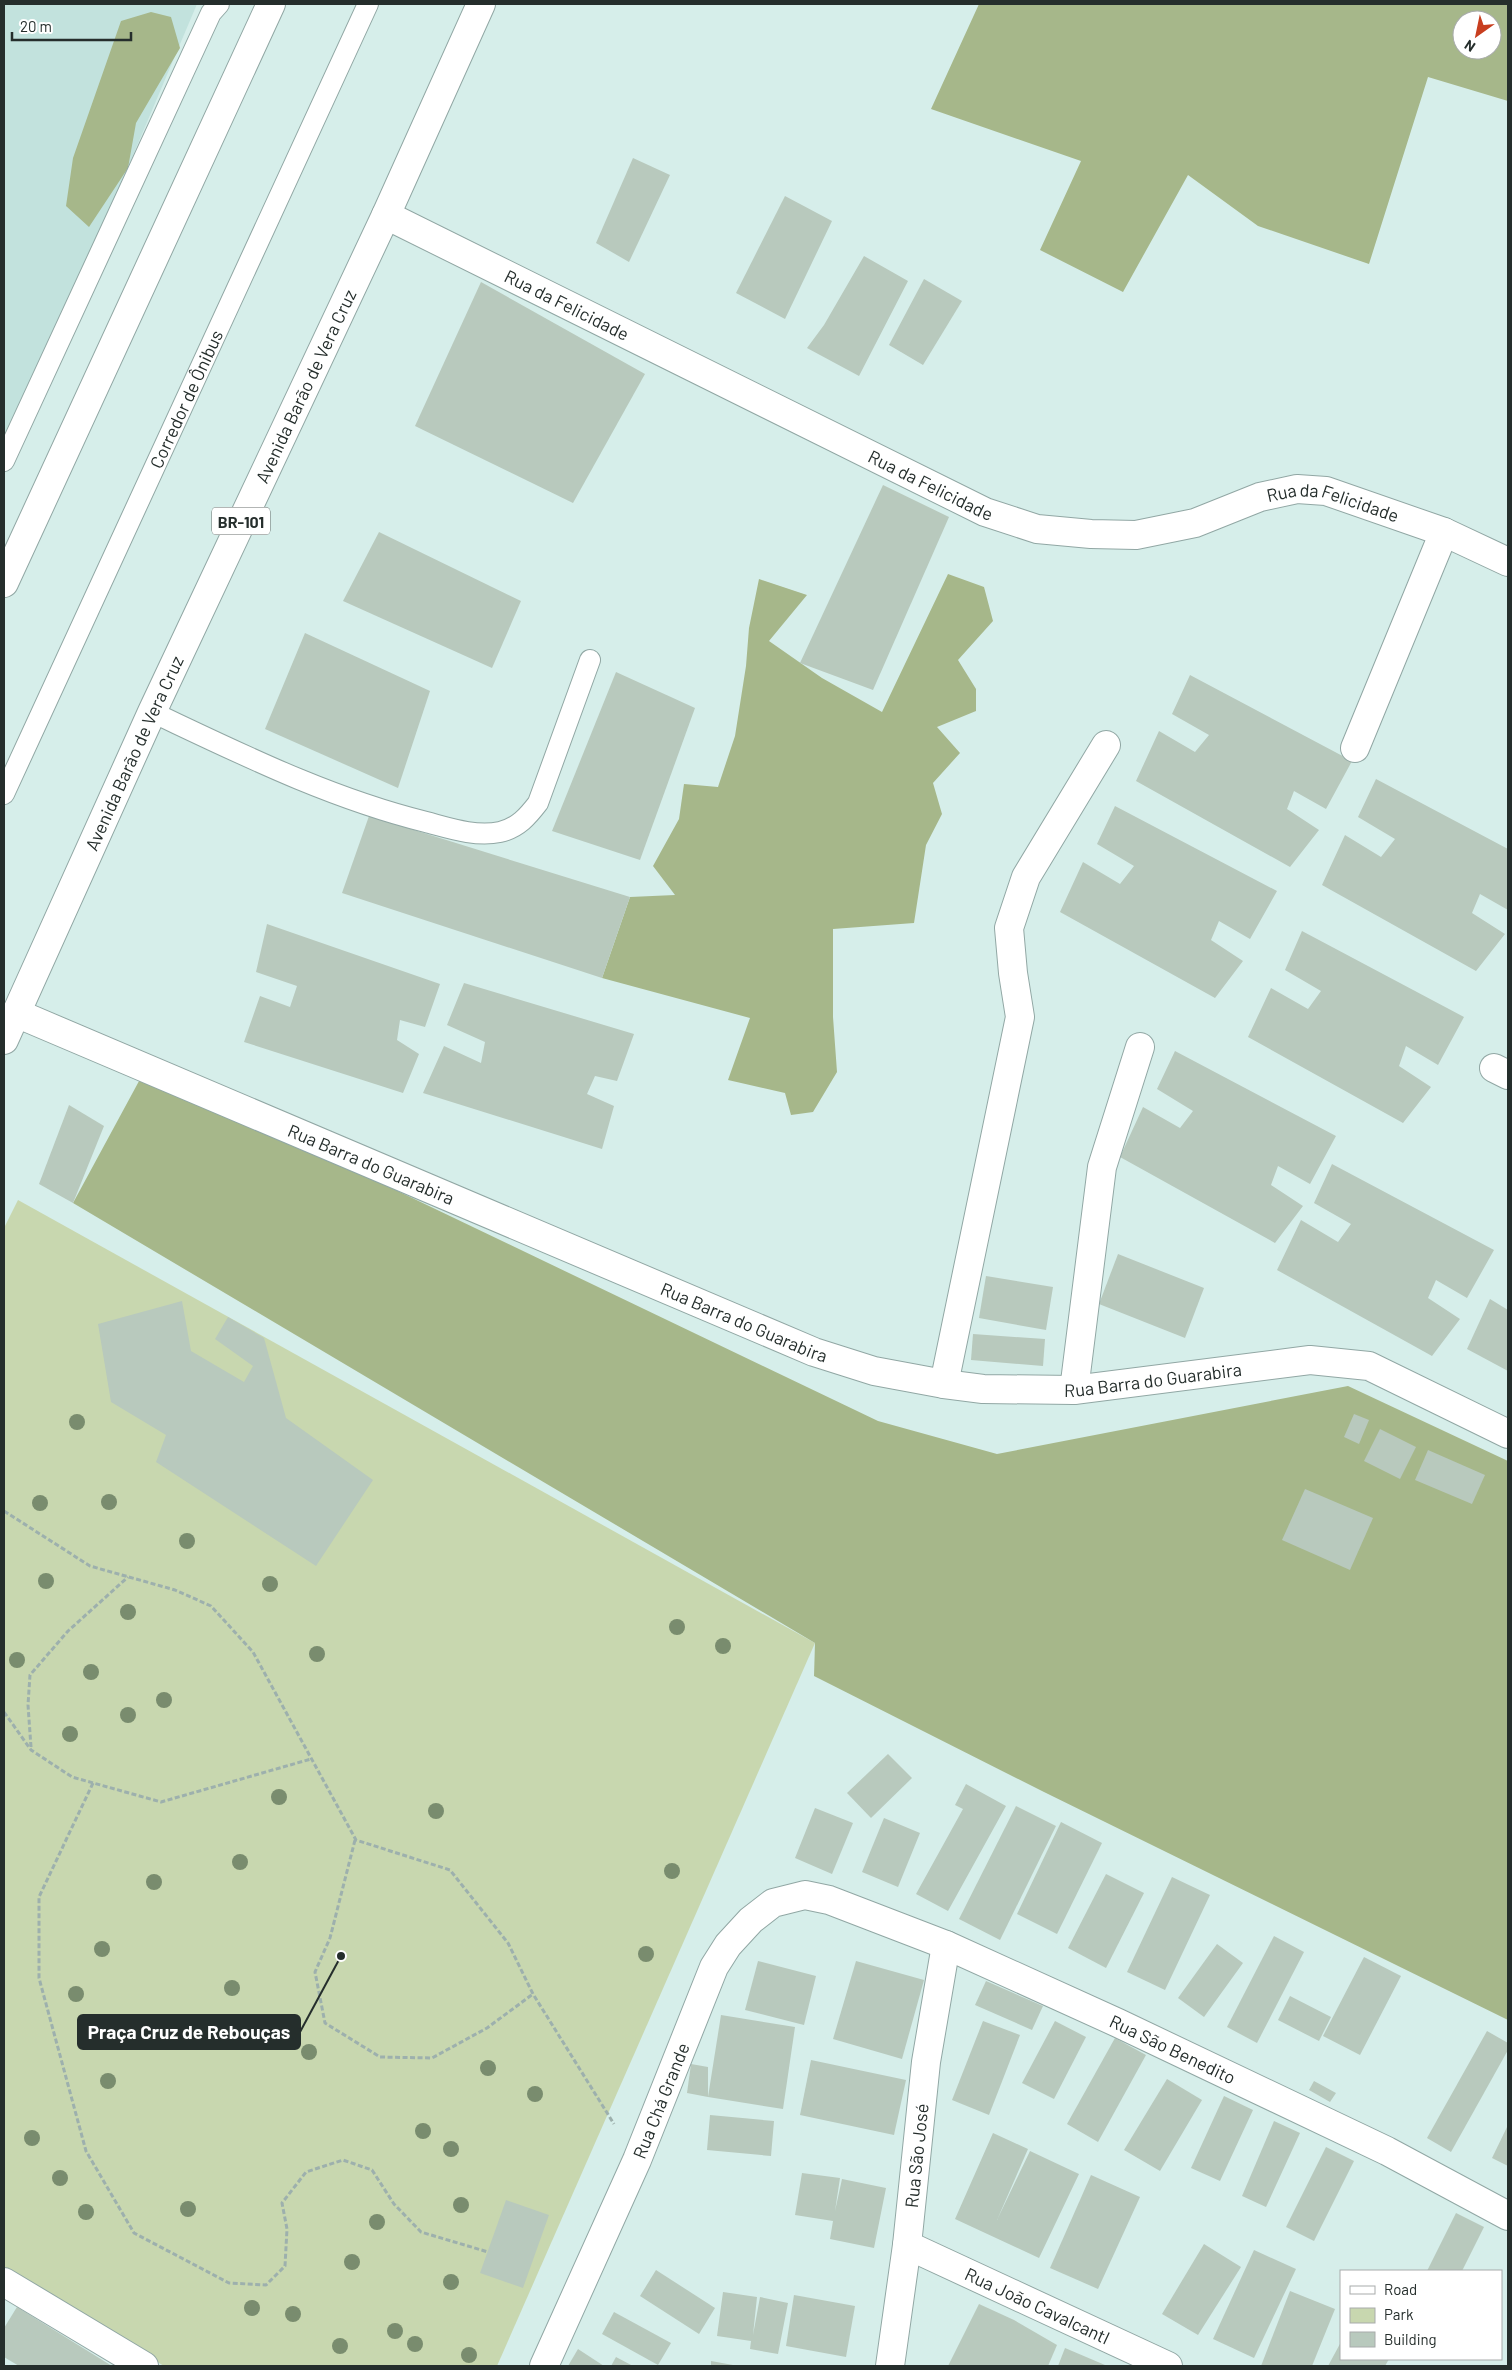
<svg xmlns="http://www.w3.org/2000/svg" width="1512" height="2370" viewBox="0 0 1512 2370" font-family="Barlow,sans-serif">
<rect width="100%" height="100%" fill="#d6eeea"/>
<polygon fill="#c2e2dd" points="4,4 197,4 43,368 4,443"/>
<polygon fill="#c8d7af" points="18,1200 815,1643 497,2366 164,2366 4,2268 4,1228"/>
<g fill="#a6b78a" fill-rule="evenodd">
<path d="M 979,4 L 1508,4 L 1508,101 L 1428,77 L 1369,264 L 1258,226 L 1188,175 L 1123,292 L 1040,250 L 1081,161 L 931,109 ZM 1462,20 L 1492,20 L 1492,50 L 1462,50 Z"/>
<polygon points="151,12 171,17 180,48 136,123 128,168 89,227 66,206 73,158 121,21"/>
<polygon points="948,574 984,587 993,621 958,660 976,689 976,711 937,727 960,753 933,783 942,814 926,845 914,923 833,929 833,1017 837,1072 813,1112 791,1115 785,1093 728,1080 750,1018 602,978 630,897 675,895 653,866 679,819 684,784 718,787 735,736 746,666 749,628 759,579 807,595 769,641 822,678 882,712"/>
<polygon points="145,1070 878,1421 997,1454 1348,1386 1508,1461 1508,2020 1044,1792 814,1676 815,1643 73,1203"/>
</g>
<g fill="#b8c9bd">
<polygon points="633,158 670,175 629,262 596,243"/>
<polygon points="785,196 832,221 785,319 736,293"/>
<polygon points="864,256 908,281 859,376 807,348 824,325"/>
<polygon points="924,279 962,301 923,365 889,345"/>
<polygon points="481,282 645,374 573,503 415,426"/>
<polygon points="883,485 949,517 873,690 800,663"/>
<polygon points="379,532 521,601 492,668 343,601"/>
<polygon points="305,633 430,691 398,788 265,729"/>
<polygon points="616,672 695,708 640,860 552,831"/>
<polygon points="1190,675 1352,761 1326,809 1294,791 1287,809 1319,830 1290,867 1136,781 1159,731 1195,752 1209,735 1172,714"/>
<polygon points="1376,779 1508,849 1508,910 1480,894 1472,913 1505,934 1476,971 1322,885 1345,835 1381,857 1395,839 1358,817"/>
<polygon points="1115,806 1277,891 1250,939 1219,921 1211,940 1243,961 1215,998 1060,912 1083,862 1120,884 1134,866 1097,844"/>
<polygon points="369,816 630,897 602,978 342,893"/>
<polygon points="267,924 440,984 425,1027 400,1020 397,1040 419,1054 403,1093 244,1042 260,996 290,1007 297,986 256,972"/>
<polygon points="1302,931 1464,1017 1438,1065 1406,1046 1399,1066 1431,1087 1403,1123 1248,1037 1271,988 1308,1009 1321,991 1285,970"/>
<polygon points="464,983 634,1034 617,1081 595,1076 587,1094 614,1106 602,1149 423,1093 444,1046 481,1063 485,1042 447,1025"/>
<polygon points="1175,1051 1336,1136 1310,1184 1278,1166 1271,1185 1303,1206 1275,1243 1120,1157 1143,1107 1180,1128 1193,1111 1157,1089"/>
<polygon points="69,1105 104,1126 73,1203 39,1184"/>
<polygon points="1332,1164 1494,1250 1467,1298 1436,1280 1428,1298 1460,1319 1432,1356 1277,1270 1301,1220 1338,1242 1351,1224 1314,1203"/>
<polygon points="1118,1254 1204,1288 1185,1338 1099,1304"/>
<polygon points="986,1276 1053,1287 1046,1330 979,1318"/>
<polygon points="1490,1299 1508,1310 1508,1371 1467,1349"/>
<polygon points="182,1301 191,1351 244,1382 253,1366 215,1339 228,1317 264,1338 286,1418 373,1480 316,1566 156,1462 166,1435 111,1402 98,1324"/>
<polygon points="973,1334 1045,1339 1043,1366 971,1360"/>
<polygon points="1354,1414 1369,1420 1359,1444 1344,1437"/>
<polygon points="1380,1429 1416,1447 1400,1479 1364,1461"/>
<polygon points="1428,1450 1485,1475 1472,1504 1415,1480"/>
<polygon points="1305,1489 1373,1518 1350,1570 1282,1540"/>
<polygon points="888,1754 912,1778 871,1818 847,1793"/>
<polygon points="966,1784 1006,1806 948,1911 916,1894 963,1809 955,1805"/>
<polygon points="1016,1806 1056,1826 1000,1940 959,1919"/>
<polygon points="815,1808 853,1823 832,1874 795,1858"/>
<polygon points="884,1818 920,1833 898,1887 862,1872"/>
<polygon points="1061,1822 1102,1843 1057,1934 1017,1914"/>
<polygon points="1106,1874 1144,1893 1106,1968 1068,1948"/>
<polygon points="1172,1877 1210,1895 1165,1990 1127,1972"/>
<polygon points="1274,1936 1304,1952 1257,2043 1227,2027"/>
<polygon points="1217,1944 1243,1963 1204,2017 1178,1998"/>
<polygon points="1364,1957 1401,1976 1360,2055 1323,2036"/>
<polygon points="758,1961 816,1976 804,2025 745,2010"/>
<polygon points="856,1961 924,1980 902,2059 833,2039"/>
<polygon points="986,1981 1043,2006 1032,2030 975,2005"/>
<polygon points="1290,1996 1331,2017 1319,2041 1278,2020"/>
<polygon points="721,2015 795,2027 783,2109 708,2097"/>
<polygon points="983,2021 1020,2035 989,2115 952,2100"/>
<polygon points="1055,2021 1086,2037 1054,2099 1022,2083"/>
<polygon points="1487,2031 1508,2043 1508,2050 1451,2152 1427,2138"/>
<polygon points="1115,2038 1146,2055 1098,2142 1067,2124"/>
<polygon points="811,2060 906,2080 894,2135 800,2115"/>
<polygon points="691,2064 708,2067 708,2097 687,2093"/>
<polygon points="1167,2079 1202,2100 1160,2171 1124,2150"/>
<polygon points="1314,2081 1336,2093 1330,2102 1309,2090"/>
<polygon points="1224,2096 1253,2110 1220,2181 1191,2168"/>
<polygon points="710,2115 774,2121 771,2156 707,2150"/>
<polygon points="1274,2121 1300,2133 1266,2207 1242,2196"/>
<polygon points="1508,2125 1508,2166 1492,2158"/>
<polygon points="993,2133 1028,2149 997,2220 1030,2151 1079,2174 1039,2258 955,2219"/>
<polygon points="1326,2147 1354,2161 1314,2241 1286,2227"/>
<polygon points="802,2173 840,2178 835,2211 842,2179 886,2188 874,2248 830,2239 833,2221 795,2215"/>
<polygon points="1091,2175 1140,2197 1098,2289 1050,2268"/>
<polygon points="506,2200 549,2215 523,2288 480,2273"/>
<polygon points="1456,2213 1484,2227 1462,2271 1427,2271"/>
<polygon points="1204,2244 1241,2267 1198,2335 1162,2314"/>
<polygon points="1254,2250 1296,2269 1254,2358 1213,2339"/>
<polygon points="656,2270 715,2308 699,2334 640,2296"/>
<polygon points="1290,2291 1335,2309 1312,2366 1261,2366"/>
<polygon points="723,2292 757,2297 753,2335 760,2297 788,2303 778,2354 750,2349 751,2341 717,2336"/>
<polygon points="794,2295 855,2306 846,2357 786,2346"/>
<polygon points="979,2304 1014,2320 1057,2345 1048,2366 948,2366"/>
<polygon points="17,2307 112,2366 19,2366 4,2357 4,2328"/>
<polygon points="614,2312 671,2343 658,2365 602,2334"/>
<polygon points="1341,2342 1341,2359 1389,2359 1385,2366 1328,2366"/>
<polygon points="1065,2348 1105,2365 1104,2366 1058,2366"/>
<polygon points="578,2349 604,2366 568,2366"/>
<polygon points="616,2357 633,2366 611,2366"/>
<polygon points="711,2361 733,2365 733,2366 711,2366"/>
</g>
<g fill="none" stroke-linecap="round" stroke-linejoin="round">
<g stroke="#91a7a4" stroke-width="22">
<g id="service">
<polyline points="4,461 211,13 219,4"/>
<path d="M 152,712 C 241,754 329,798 426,822 C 449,828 475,837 500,832 C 518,828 528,816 538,803 L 590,660"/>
<path id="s1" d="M 4,794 L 368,4"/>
</g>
</g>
<g stroke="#91a7a4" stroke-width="30">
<g id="minor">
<path id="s2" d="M 386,215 L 985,512 L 1037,529 L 1091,534 L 1136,535 L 1195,523 L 1260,497 L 1297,489 L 1326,491 L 1444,532 L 1508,562"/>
<polyline points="1355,748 1444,532"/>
<path id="s3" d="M 16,1013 L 814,1352 L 874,1371 L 944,1384 L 983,1389 L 1074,1390 L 1310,1360 L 1369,1366 L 1508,1434"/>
<polyline points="1494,1068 1508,1075"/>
<polyline points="944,1384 1020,1017 1013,973 1009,928 1026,877 1106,745"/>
<polyline points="1074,1390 1102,1167 1140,1047"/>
<path id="s4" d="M 907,2245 L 1168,2366"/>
<polyline points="4,2282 144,2366"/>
<path id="s5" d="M 544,2366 L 637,2160 L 714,1967 L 728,1945 L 751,1920 L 773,1903 L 805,1895 L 829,1900 L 946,1945 L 1118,2023 L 1387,2151 L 1508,2216"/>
<path id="s6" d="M 890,2366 L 907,2245 L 926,2062 L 946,1945"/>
</g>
</g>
<g stroke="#91a7a4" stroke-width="30">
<g id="trunk">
<polyline points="4,583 271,4"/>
<path id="s7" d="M 4,1040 L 152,712 L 386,215 L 481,4"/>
</g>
</g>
<g stroke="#9db0ad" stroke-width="3" stroke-dasharray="5 2.5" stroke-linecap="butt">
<polyline points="4,1511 90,1566 175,1590 211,1606 253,1652 356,1840 450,1870 508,1943 533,1994 614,2124"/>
<polyline points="4,1712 31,1750 72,1777 161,1802 311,1759"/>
<polyline points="31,1747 28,1705 30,1675 68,1631 128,1577"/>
<polyline points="93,1783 39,1897 39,1978 86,2151 134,2233 229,2283 266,2285 285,2266 287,2229 282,2203 306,2172 343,2160 372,2170 394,2204 421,2232 488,2252"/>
<polyline points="355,1840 330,1938 315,1972 325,2023 380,2057 432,2058 487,2028 533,1994"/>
</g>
<use href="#service" stroke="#fff" stroke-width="20"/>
<use href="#minor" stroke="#fff" stroke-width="28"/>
<use href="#trunk" stroke="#fff" stroke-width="28"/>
</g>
<g fill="#798c6e">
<circle cx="77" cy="1422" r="8"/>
<circle cx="109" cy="1502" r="8"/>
<circle cx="40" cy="1503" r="8"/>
<circle cx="187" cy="1541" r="8"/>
<circle cx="46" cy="1581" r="8"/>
<circle cx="270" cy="1584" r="8"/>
<circle cx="128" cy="1612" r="8"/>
<circle cx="677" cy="1627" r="8"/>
<circle cx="723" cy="1646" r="8"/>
<circle cx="317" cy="1654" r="8"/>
<circle cx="17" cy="1660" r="8"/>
<circle cx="91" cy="1672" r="8"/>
<circle cx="164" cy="1700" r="8"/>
<circle cx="128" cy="1715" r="8"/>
<circle cx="70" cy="1734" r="8"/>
<circle cx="279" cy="1797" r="8"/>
<circle cx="436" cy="1811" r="8"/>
<circle cx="240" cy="1862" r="8"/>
<circle cx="672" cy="1871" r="8"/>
<circle cx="154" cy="1882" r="8"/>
<circle cx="102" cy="1949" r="8"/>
<circle cx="646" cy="1954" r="8"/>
<circle cx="232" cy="1988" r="8"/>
<circle cx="76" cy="1994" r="8"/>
<circle cx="309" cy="2052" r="8"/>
<circle cx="488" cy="2068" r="8"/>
<circle cx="108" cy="2081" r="8"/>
<circle cx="535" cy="2094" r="8"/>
<circle cx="423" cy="2131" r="8"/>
<circle cx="32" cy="2138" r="8"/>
<circle cx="451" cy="2149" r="8"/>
<circle cx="60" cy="2178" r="8"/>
<circle cx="461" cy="2205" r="8"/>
<circle cx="188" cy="2209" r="8"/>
<circle cx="86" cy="2212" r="8"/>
<circle cx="377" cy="2222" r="8"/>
<circle cx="352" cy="2262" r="8"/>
<circle cx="451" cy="2282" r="8"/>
<circle cx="252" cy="2308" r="8"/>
<circle cx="293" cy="2314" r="8"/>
<circle cx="395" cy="2331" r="8"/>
<circle cx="415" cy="2344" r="8"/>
<circle cx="340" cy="2346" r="8"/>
<circle cx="469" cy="2355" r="8"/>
</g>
<g text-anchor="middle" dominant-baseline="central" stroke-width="4" stroke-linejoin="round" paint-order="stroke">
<rect fill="#fff" stroke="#666d6b" stroke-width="1" x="212" y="507.5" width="58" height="27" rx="4"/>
<g font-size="16" font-weight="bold" fill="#252e2c">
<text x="241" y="521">BR-101</text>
</g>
<g font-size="18" fill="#252e2c" stroke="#fff">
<text stroke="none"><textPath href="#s2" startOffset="202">Rua da Felicidade</textPath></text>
<text stroke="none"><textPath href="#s7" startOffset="720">Avenida Barão de Vera Cruz</textPath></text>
<text stroke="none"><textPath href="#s1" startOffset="435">Corredor de Ônibus</textPath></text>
<text stroke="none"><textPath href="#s2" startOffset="608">Rua da Felicidade</textPath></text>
<text stroke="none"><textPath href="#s2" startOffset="1028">Rua da Felicidade</textPath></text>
<text stroke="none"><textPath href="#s7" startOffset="315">Avenida Barão de Vera Cruz</textPath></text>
<text stroke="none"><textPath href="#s3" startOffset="386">Rua Barra do Guarabira</textPath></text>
<text stroke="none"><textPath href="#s3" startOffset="791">Rua Barra do Guarabira</textPath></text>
<text stroke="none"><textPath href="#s3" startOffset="1211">Rua Barra do Guarabira</textPath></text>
<text stroke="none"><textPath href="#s5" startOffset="954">Rua São Benedito</textPath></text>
<text stroke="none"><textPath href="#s5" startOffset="290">Rua Chá Grande</textPath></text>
<text stroke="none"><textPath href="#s6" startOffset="212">Rua São José</textPath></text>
<text stroke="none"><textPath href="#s4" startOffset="144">Rua João CavalcantI</textPath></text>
</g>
</g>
<path fill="none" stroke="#252e2c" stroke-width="2" d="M341 1956L300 2032"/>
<circle fill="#252e2c" stroke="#fff" stroke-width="2" cx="341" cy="1956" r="5"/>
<rect fill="#252e2c" stroke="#252e2c" stroke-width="2" x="78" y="2015" width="222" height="34" rx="5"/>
<g font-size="19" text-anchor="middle" font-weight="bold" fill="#fff">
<text x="189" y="2039">Praça Cruz de Rebouças</text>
</g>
<rect width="1512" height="2370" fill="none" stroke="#252e2c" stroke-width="10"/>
<rect x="1340" y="2270" width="162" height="90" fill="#ffffff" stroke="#a8abab"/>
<rect x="1350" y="2286" width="25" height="8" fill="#ffffff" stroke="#a8abab"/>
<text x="1384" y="2295" font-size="15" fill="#252e2c">Road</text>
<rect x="1350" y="2308" width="25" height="15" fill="#c8d7af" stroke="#a8abab"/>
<text x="1384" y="2320" font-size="15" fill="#252e2c">Park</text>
<rect x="1350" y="2332" width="25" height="15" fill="#b8c9bd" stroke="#a8abab"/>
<text x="1384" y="2345" font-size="15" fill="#252e2c">Building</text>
<g transform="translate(1477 35) rotate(213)"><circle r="24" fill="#ffffff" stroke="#a8abab"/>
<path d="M0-4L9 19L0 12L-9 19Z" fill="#c83e1f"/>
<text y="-8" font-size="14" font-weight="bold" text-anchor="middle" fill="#252e2c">N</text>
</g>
<path d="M12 32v8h119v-8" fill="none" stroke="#252e2c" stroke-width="2.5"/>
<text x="20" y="32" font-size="15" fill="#252e2c" stroke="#ffffff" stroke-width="4" paint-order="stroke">20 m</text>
</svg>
